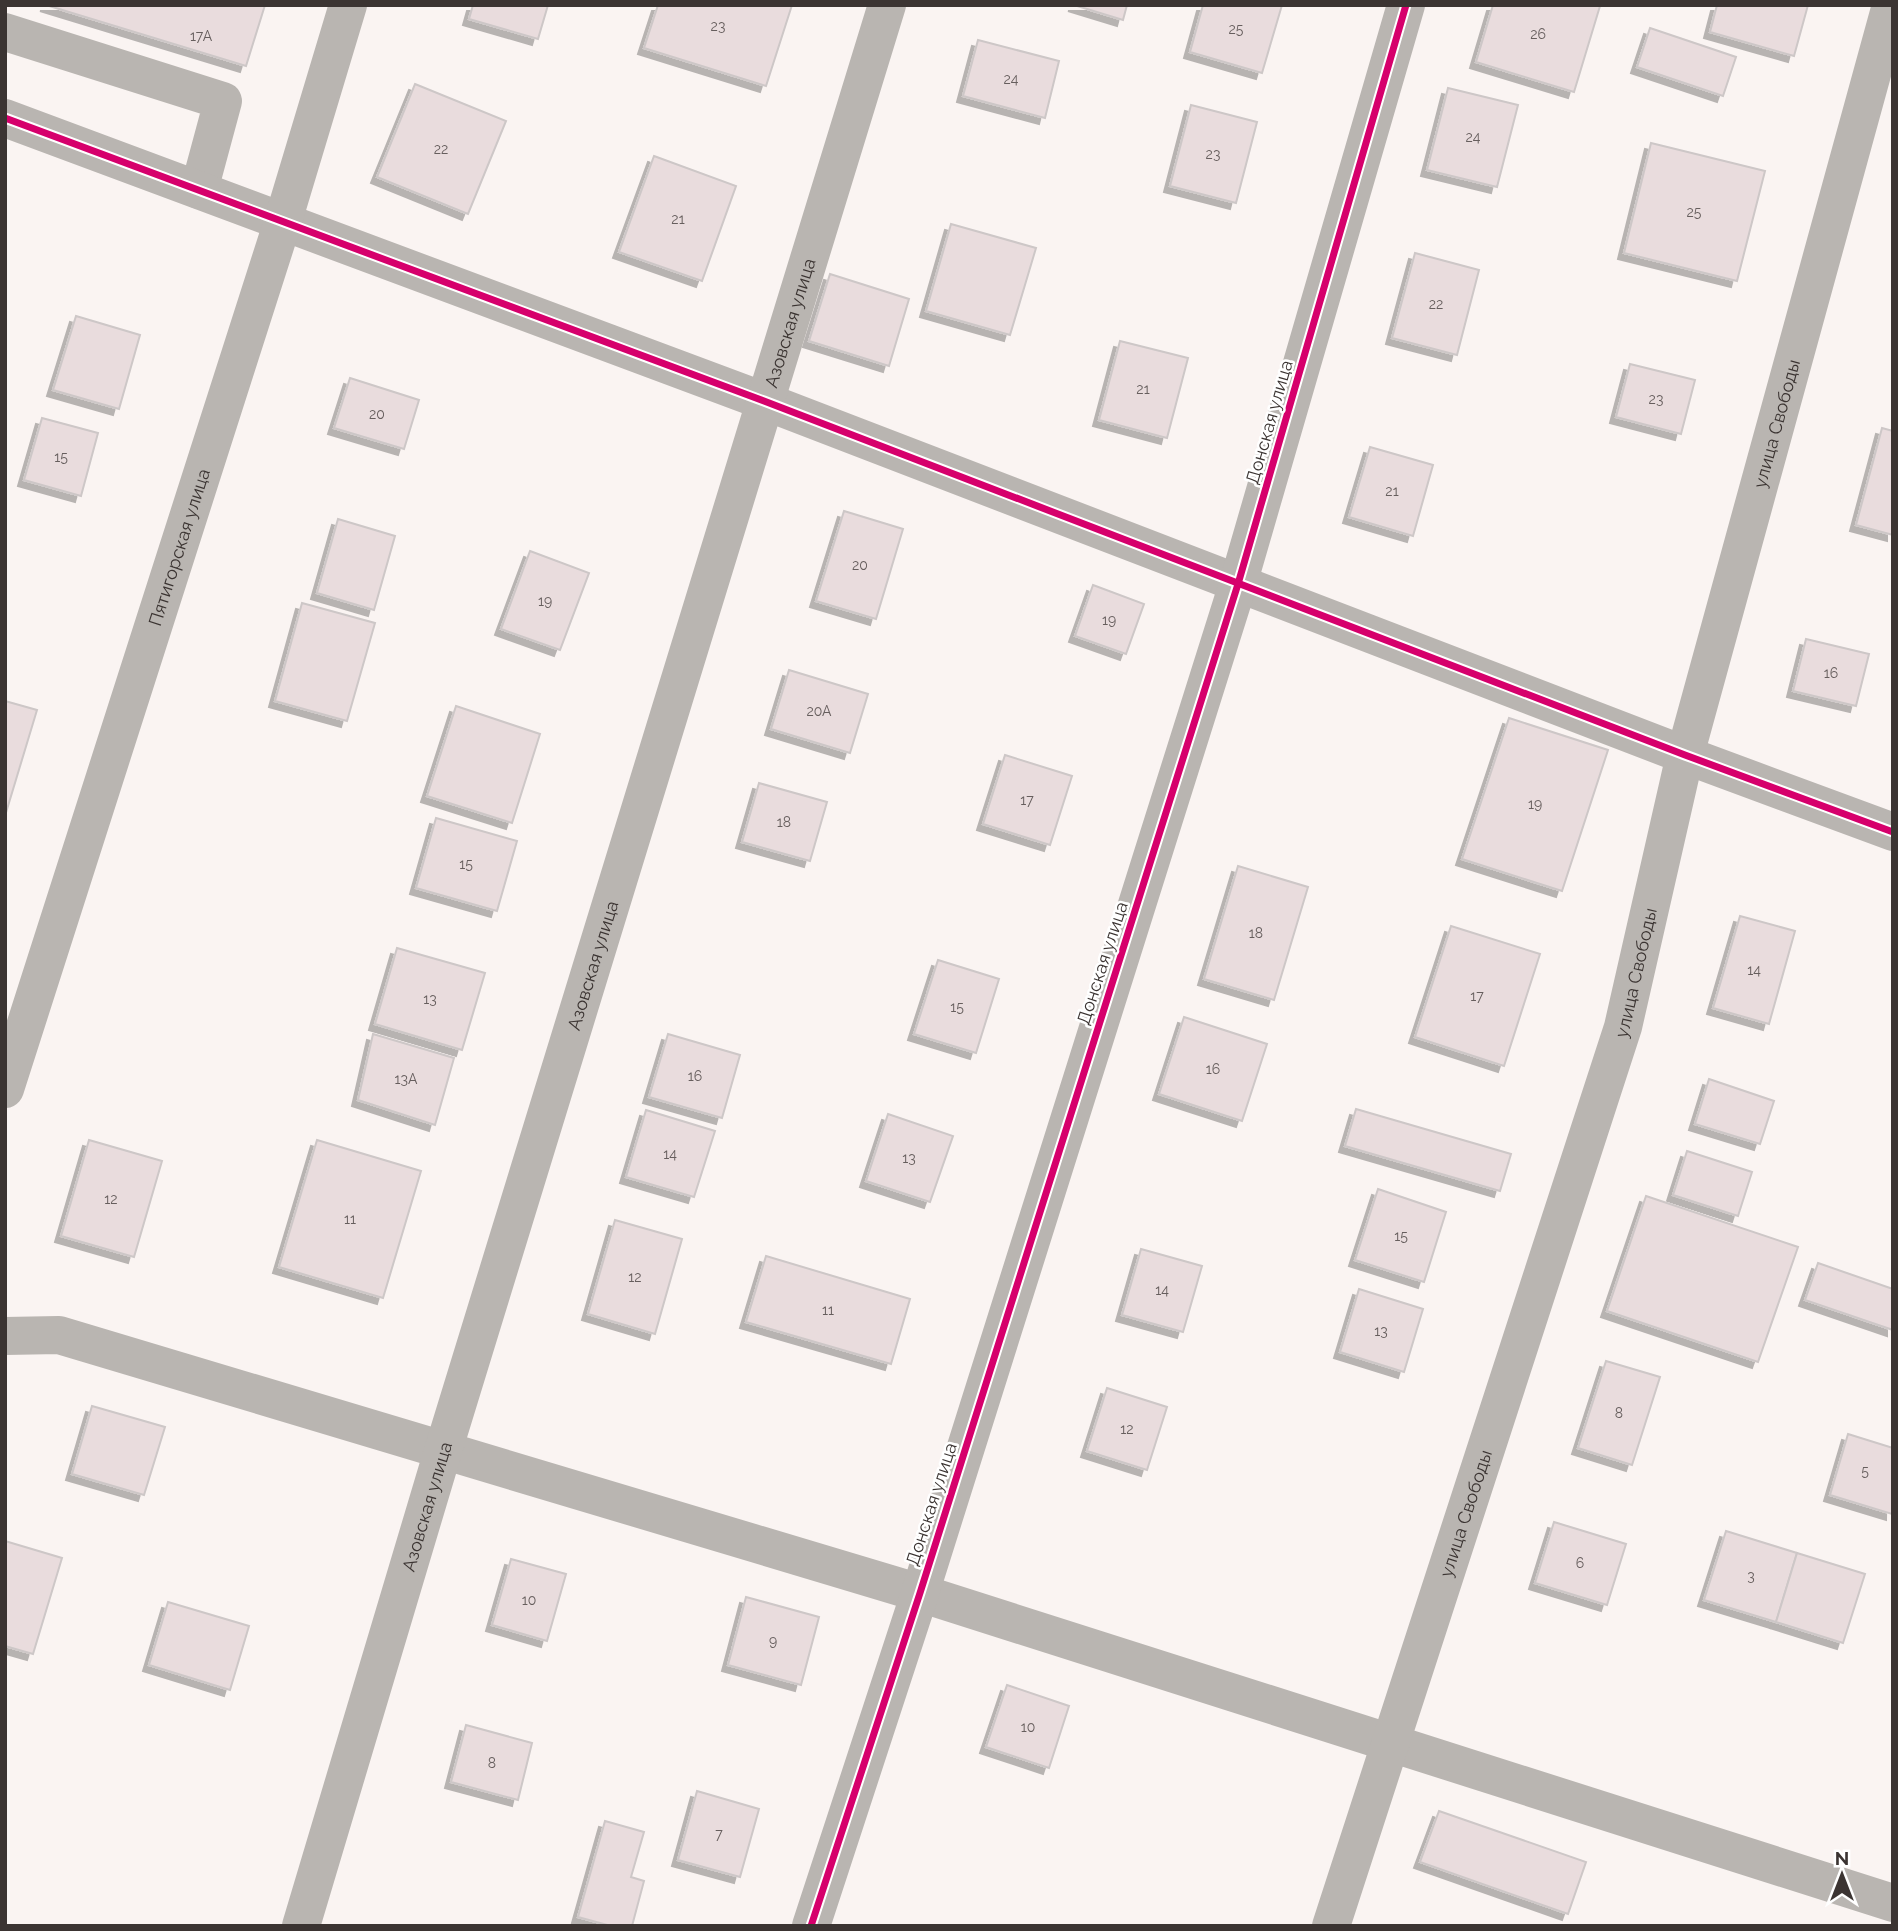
<svg xmlns="http://www.w3.org/2000/svg" width="1898" height="1931" viewBox="0 0 1898 1931" font-family="Raleway,sans-serif">
<defs>
<filter id="shadow"><feDropShadow dx="-6" dy="6" stdDeviation="0" flood-color="#0004"/></filter>
</defs>
<rect width="100%" height="100%" fill="#faf4f2"/>
<g fill="#e9dcdd" stroke="#cdc7c7" stroke-width="2" filter="url(#shadow)">
<polygon points="46,5 265,5 246,66"/>
<polygon points="473,5 548,5 538,39 469,19"/>
<polygon points="658,5 792,5 766,86 644,48"/>
<polygon points="1074,5 1127,5 1123,20"/>
<polygon points="1203,5 1282,5 1262,73 1190,52"/>
<polygon points="1493,5 1600,6 1574,92 1476,62"/>
<polygon points="1717,5 1808,5 1794,56 1710,32"/>
<polygon points="1650,28 1736,57 1723,96 1637,67"/>
<polygon points="978,40 1059,61 1045,118 963,96"/>
<polygon points="415,84 506,121 468,214 377,177"/>
<polygon points="1448,88 1518,105 1497,187 1427,170"/>
<polygon points="1191,105 1257,122 1236,203 1170,186"/>
<polygon points="1651,143 1765,171 1737,281 1624,253"/>
<polygon points="654,156 736,186 702,281 619,252"/>
<polygon points="951,224 1036,248 1010,335 926,311"/>
<polygon points="1415,253 1479,270 1457,355 1392,338"/>
<polygon points="830,274 909,299 889,366 809,341"/>
<polygon points="76,316 140,335 119,409 53,390"/>
<polygon points="1120,341 1188,358 1167,438 1099,420"/>
<polygon points="1630,364 1695,380 1681,434 1616,417"/>
<polygon points="350,378 419,400 404,449 334,428"/>
<polygon points="42,418 98,433 81,496 24,480"/>
<polygon points="1882,428 1893,431 1893,535 1856,525"/>
<polygon points="1370,447 1433,465 1413,536 1349,517"/>
<polygon points="844,511 903,529 876,619 816,601"/>
<polygon points="338,519 395,536 374,610 317,593"/>
<polygon points="530,551 589,573 560,650 501,629"/>
<polygon points="1093,585 1144,604 1126,654 1075,636"/>
<polygon points="302,603 375,623 347,721 275,701"/>
<polygon points="1806,639 1869,654 1856,706 1793,691"/>
<polygon points="789,670 868,694 850,753 771,729"/>
<polygon points="5,701 37,710 5,816"/>
<polygon points="456,706 540,734 512,823 427,796"/>
<polygon points="1509,718 1608,750 1562,891 1462,859"/>
<polygon points="1005,755 1072,776 1050,845 983,824"/>
<polygon points="759,783 827,802 810,861 742,842"/>
<polygon points="436,818 517,841 497,911 416,888"/>
<polygon points="1238,866 1308,887 1274,1000 1204,979"/>
<polygon points="1740,916 1795,931 1769,1024 1713,1008"/>
<polygon points="1451,926 1540,954 1504,1066 1415,1037"/>
<polygon points="397,948 485,973 462,1050 375,1024"/>
<polygon points="938,960 999,979 976,1053 914,1034"/>
<polygon points="1184,1017 1267,1044 1242,1121 1159,1094"/>
<polygon points="373,1034 454,1058 435,1125 358,1100"/>
<polygon points="668,1034 740,1055 722,1118 649,1097"/>
<polygon points="1709,1079 1774,1101 1760,1144 1695,1124"/>
<polygon points="1356,1109 1511,1154 1500,1191 1345,1146"/>
<polygon points="646,1110 715,1131 694,1197 626,1177"/>
<polygon points="888,1114 953,1136 930,1202 866,1181"/>
<polygon points="89,1140 162,1161 134,1257 61,1236"/>
<polygon points="317,1140 421,1171 383,1298 279,1267"/>
<polygon points="1687,1151 1752,1172 1738,1216 1673,1195"/>
<polygon points="1378,1189 1446,1212 1424,1282 1355,1260"/>
<polygon points="1646,1196 1798,1247 1758,1362 1607,1311"/>
<polygon points="615,1220 682,1239 655,1334 588,1314"/>
<polygon points="1141,1249 1202,1266 1183,1332 1122,1315"/>
<polygon points="766,1256 910,1299 891,1364 746,1322"/>
<polygon points="1818,1263 1893,1289 1893,1330 1805,1300"/>
<polygon points="1359,1289 1423,1309 1404,1372 1340,1352"/>
<polygon points="1606,1361 1660,1377 1632,1465 1578,1448"/>
<polygon points="1107,1388 1167,1407 1147,1470 1087,1451"/>
<polygon points="92,1406 165,1427 144,1495 72,1474"/>
<polygon points="1848,1434 1893,1448 1892,1514 1830,1495"/>
<polygon points="1554,1522 1626,1544 1607,1605 1535,1583"/>
<polygon points="1726,1531 1797,1553 1776,1622 1704,1600"/>
<polygon points="5,1541 62,1558 33,1654 5,1646"/>
<polygon points="1797,1553 1865,1574 1843,1643 1776,1622"/>
<polygon points="511,1559 566,1574 547,1641 492,1625"/>
<polygon points="746,1597 819,1617 801,1685 728,1665"/>
<polygon points="168,1602 249,1626 230,1690 149,1665"/>
<polygon points="1007,1685 1069,1706 1049,1768 986,1747"/>
<polygon points="466,1725 532,1743 518,1800 451,1782"/>
<polygon points="697,1791 759,1809 740,1877 678,1860"/>
<polygon points="1439,1811 1586,1862 1568,1914 1420,1862"/>
<polygon points="605,1821 644,1832 631,1877 644,1881 632,1926 611,1926 578,1917"/>
</g>
<g fill="none" stroke-linecap="round" stroke-linejoin="round">
<g stroke="#b9b5b1" stroke-width="38">
<polyline points="5,32 223,101 199,190"/>
<polyline points="5,118 764,401 1685,755 1893,832"/>
<path id="s1" d="M 5,1089 L 283,221 L 348,5"/>
<polyline points="5,1336 59,1335 920,1593 1893,1903"/>
<path id="s2" d="M 301,1926 L 443,1451 L 887,5"/>
<polyline points="811,1926 920,1593 1238,584 1406,5"/>
<path id="s3" d="M 1331,1926 L 1623,1027 L 1685,755 L 1891,5"/>
</g>
<g stroke="#fff" stroke-width="11">
<g id="cycleway">
<polyline points="5,118 764,401 1685,755 1893,832"/>
<polyline points="811,1926 920,1593 1238,584 1406,5"/>
</g>
</g>
<use href="#cycleway" stroke="#d6006c" stroke-width="7"/>
</g>
<g text-anchor="middle" dominant-baseline="central" stroke-width="5" stroke-linejoin="round" paint-order="stroke">
<g font-size="14" fill="#665e5d">
<text x="718" y="26">23</text>
<text x="1236" y="29">25</text>
<text x="1538" y="34">26</text>
<text x="201" y="36">17А</text>
<text x="1011" y="79">24</text>
<text x="1473" y="137">24</text>
<text x="441" y="149">22</text>
<text x="1213" y="154">23</text>
<text x="1694" y="212">25</text>
<text x="678" y="219">21</text>
<text x="1436" y="304">22</text>
<text x="1143" y="389">21</text>
<text x="1656" y="399">23</text>
<text x="377" y="414">20</text>
<text x="61" y="457">15</text>
<text x="1392" y="491">21</text>
<text x="860" y="565">20</text>
<text x="545" y="601">19</text>
<text x="1109" y="620">19</text>
<text x="1831" y="673">16</text>
<text x="819" y="711">20А</text>
<text x="1027" y="800">17</text>
<text x="1535" y="804">19</text>
<text x="784" y="822">18</text>
<text x="466" y="864">15</text>
<text x="1256" y="933">18</text>
<text x="1754" y="970">14</text>
<text x="1477" y="996">17</text>
<text x="430" y="999">13</text>
<text x="957" y="1007">15</text>
<text x="1213" y="1069">16</text>
<text x="695" y="1076">16</text>
<text x="406" y="1079">13А</text>
<text x="670" y="1154">14</text>
<text x="909" y="1158">13</text>
<text x="111" y="1199">12</text>
<text x="350" y="1219">11</text>
<text x="1401" y="1236">15</text>
<text x="635" y="1277">12</text>
<text x="1162" y="1290">14</text>
<text x="828" y="1310">11</text>
<text x="1381" y="1331">13</text>
<text x="1619" y="1413">8</text>
<text x="1127" y="1429">12</text>
<text x="1865" y="1471">5</text>
<text x="1580" y="1563">6</text>
<text x="1751" y="1576">3</text>
<text x="529" y="1600">10</text>
<text x="773" y="1641">9</text>
<text x="1028" y="1727">10</text>
<text x="492" y="1763">8</text>
<text x="719" y="1834">7</text>
</g>
<g font-size="18" fill="#3b3432" stroke="#fff">
<text stroke="none"><textPath href="#s2" startOffset="1676">Азовская улица</textPath></text>
<text transform="translate(1269 422) rotate(-74)">Донская улица</text>
<text stroke="none"><textPath href="#s3" startOffset="1568">улица Свободы</textPath></text>
<text stroke="none"><textPath href="#s1" startOffset="569">Пятигорская улица</textPath></text>
<text transform="translate(1102 963) rotate(-72)">Донская улица</text>
<text stroke="none"><textPath href="#s2" startOffset="1004">Азовская улица</textPath></text>
<text stroke="none"><textPath href="#s3" startOffset="1001">улица Свободы</textPath></text>
<text transform="translate(931 1504) rotate(-72)">Донская улица</text>
<text stroke="none"><textPath href="#s2" startOffset="438">Азовская улица</textPath></text>
<text stroke="none"><textPath href="#s3" startOffset="434">улица Свободы</textPath></text>
</g>
</g>
<rect width="1898" height="1931" fill="none" stroke="#3b3432" stroke-width="14"/>
<g transform="translate(1842 1875)" stroke="#ffffff" stroke-width="5" paint-order="stroke">
<path d="M0-5L12 26L0 18L-12 26Z" fill="#3b3432"/>
<text y="-10" font-size="19" font-weight="bold" text-anchor="middle" fill="#3b3432">N</text>
</g>
</svg>
